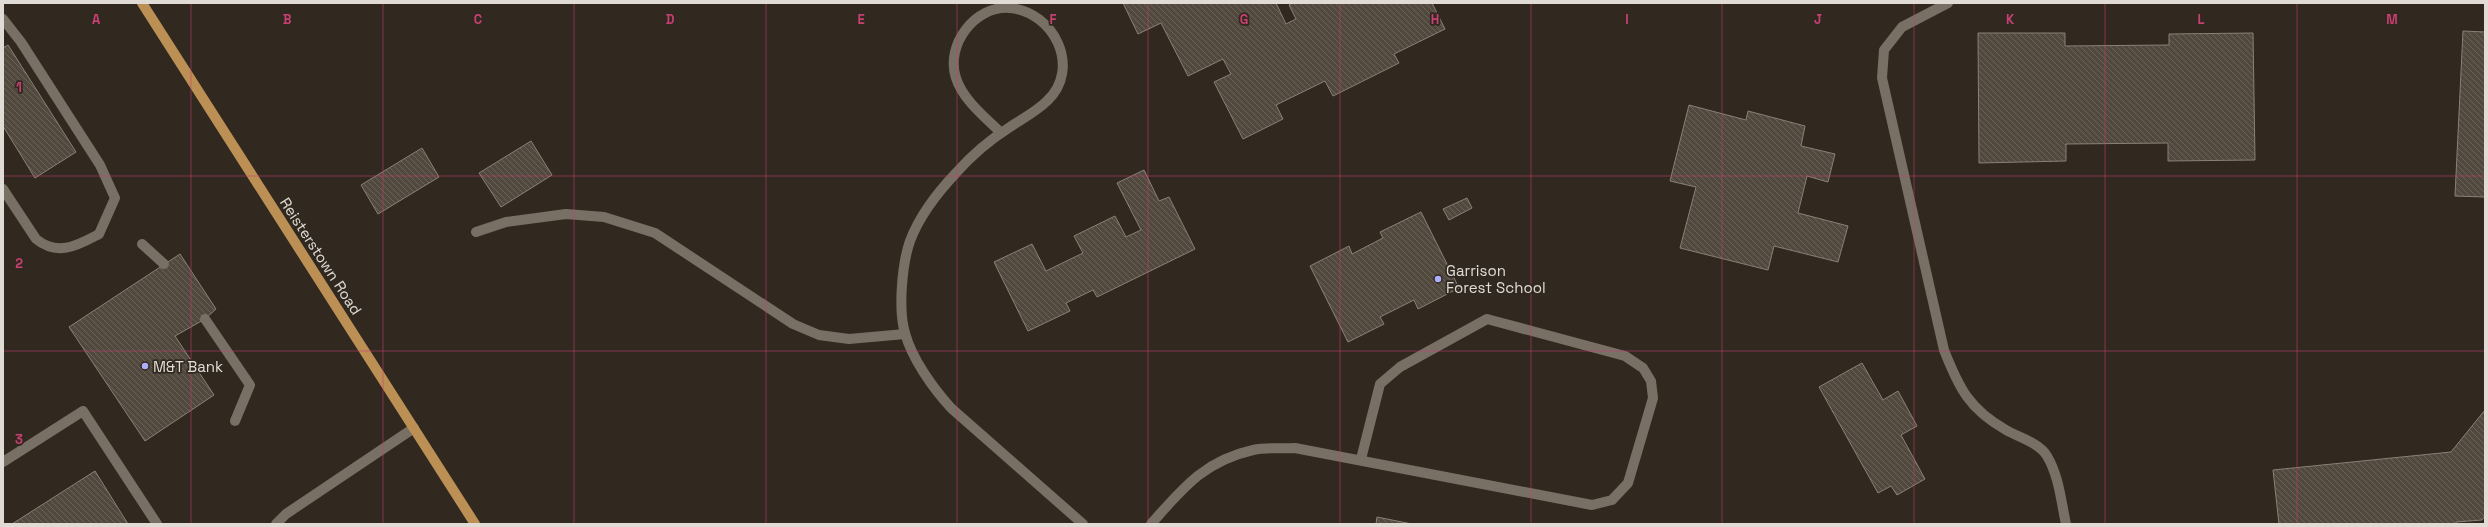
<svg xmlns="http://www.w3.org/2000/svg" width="2488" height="527" viewBox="0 0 2488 527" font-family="'Space Grotesk',sans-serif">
<defs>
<pattern id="building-back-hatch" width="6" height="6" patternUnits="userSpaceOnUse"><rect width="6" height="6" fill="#51483e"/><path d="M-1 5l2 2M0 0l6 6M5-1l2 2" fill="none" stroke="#6a6259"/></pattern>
</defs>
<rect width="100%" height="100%" fill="#312920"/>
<g fill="url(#building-back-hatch)" stroke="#8a8176">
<polygon points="1123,3 1276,3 1286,24 1296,19 1289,5 1293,3 1432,3 1445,29 1394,54 1399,63 1333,96 1325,81 1276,105 1283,119 1243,139 1214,82 1231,74 1223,59 1188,76 1161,23 1138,34"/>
<polygon points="2463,31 2485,32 2485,197 2455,196"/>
<polygon points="1978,33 2065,33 2065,46 2169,45 2169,34 2253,33 2255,160 2168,161 2168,143 2066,144 2066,161 1979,163"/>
<polygon points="8,45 76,152 35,178 3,126 3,48"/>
<polygon points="1689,105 1746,120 1748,111 1805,126 1801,146 1835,154 1828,182 1807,176 1798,213 1848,226 1838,262 1774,246 1768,270 1680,248 1696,187 1670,181"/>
<polygon points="531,141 552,175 501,207 479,173"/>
<polygon points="422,148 439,177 378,214 361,185"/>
<polygon points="1144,170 1159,201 1169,197 1195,249 1097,297 1093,290 1066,303 1070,311 1028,331 994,262 1032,244 1046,271 1083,253 1074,236 1115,216 1126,237 1141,230 1117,183"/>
<polygon points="1467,198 1472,208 1449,220 1443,209"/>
<polygon points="1421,212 1459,288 1418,309 1414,300 1380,317 1384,324 1348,342 1310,266 1349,246 1352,254 1383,238 1380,232"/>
<polygon points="180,254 216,309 205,319 175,336 214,395 145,441 69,327"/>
<polygon points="1862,363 1883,400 1898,391 1917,426 1901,435 1925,479 1897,495 1891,486 1878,493 1819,387"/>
<polygon points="2485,410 2485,516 2482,520 2456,522 2456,524 2279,524 2273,470 2451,452"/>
<polygon points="95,471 128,524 12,524"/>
<polygon points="1377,517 1412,524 1376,524"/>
</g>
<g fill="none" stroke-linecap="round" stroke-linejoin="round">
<g stroke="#797065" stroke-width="10">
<path d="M 3,19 L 21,42 L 100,165 L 115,198 L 99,234 C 78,245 58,257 36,239 L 3,189"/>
<path d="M 1001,133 C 985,117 963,100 956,78 C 945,45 975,5 1010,8 C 1054,12 1082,68 1047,101 C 1037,111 1022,119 1010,127 C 991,139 971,156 956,173 C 938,192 919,217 910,241 C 902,264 898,310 905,333 C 912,359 933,388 951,408 L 1083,524"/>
<polyline points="476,232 506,222 566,214 604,217 655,233 793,324 819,335 849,339 905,334"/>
<polyline points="142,244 164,264"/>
<polyline points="205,319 250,385 235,421"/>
<polyline points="3,462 83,411 157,524"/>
<polyline points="276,524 286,514 414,428"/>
<path d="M 1151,524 C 1183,488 1204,461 1253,450 C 1266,447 1282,449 1295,448 L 1592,505 L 1612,500 L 1628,483 L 1653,398 L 1651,381 L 1643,368 L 1625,356 L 1487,319 L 1400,367 L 1380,384 L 1361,459"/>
</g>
<path stroke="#797065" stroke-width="10" d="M 1948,3 L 1902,27 L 1884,50 L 1882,78 L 1944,350 C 1959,388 1969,409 2006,430 C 2018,437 2040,443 2047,456 C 2059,476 2061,501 2066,524"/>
<polyline stroke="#bc8f54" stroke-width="10" points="142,3 475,524"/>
</g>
<path fill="none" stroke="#c83f73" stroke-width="1" stroke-opacity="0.55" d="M 191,3 L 191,524M 383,3 L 383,524M 574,3 L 574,524M 766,3 L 766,524M 957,3 L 957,524M 1148,3 L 1148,524M 1340,3 L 1340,524M 1531,3 L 1531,524M 1722,3 L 1722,524M 1914,3 L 1914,524M 2105,3 L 2105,524M 2297,3 L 2297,524M 3,176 L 2485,176M 3,351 L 2485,351"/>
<g fill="#abaffb" stroke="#312920" stroke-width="1.5">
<circle cx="1438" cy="279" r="4"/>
<circle cx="145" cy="366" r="4"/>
</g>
<g text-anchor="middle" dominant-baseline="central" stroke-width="3.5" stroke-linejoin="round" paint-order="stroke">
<g font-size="15" fill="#e0dbd5" stroke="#312920">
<text transform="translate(321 256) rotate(57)">Reisterstown Road</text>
</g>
<g font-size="15" fill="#e0dbd5" stroke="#312920" text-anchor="start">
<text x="1446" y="270">Garrison<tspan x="1446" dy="17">Forest School</tspan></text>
<text x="153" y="366">M&amp;T Bank</text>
</g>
</g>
<g font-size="13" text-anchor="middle" font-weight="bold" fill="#c83f73" stroke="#312920" stroke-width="3.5" stroke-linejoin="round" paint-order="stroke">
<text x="96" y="24">A</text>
<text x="287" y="24">B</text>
<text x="478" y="24">C</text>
<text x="670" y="24">D</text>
<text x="861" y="24">E</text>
<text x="1053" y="24">F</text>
<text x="1244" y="24">G</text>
<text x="1435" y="24">H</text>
<text x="1627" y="24">I</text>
<text x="1818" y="24">J</text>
<text x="2010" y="24">K</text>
<text x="2201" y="24">L</text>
<text x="2392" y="24">M</text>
<text x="19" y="92">1</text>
<text x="19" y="268">2</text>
<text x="19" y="444">3</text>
</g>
<rect width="2488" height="527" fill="none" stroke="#e0dbd5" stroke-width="8"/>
</svg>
